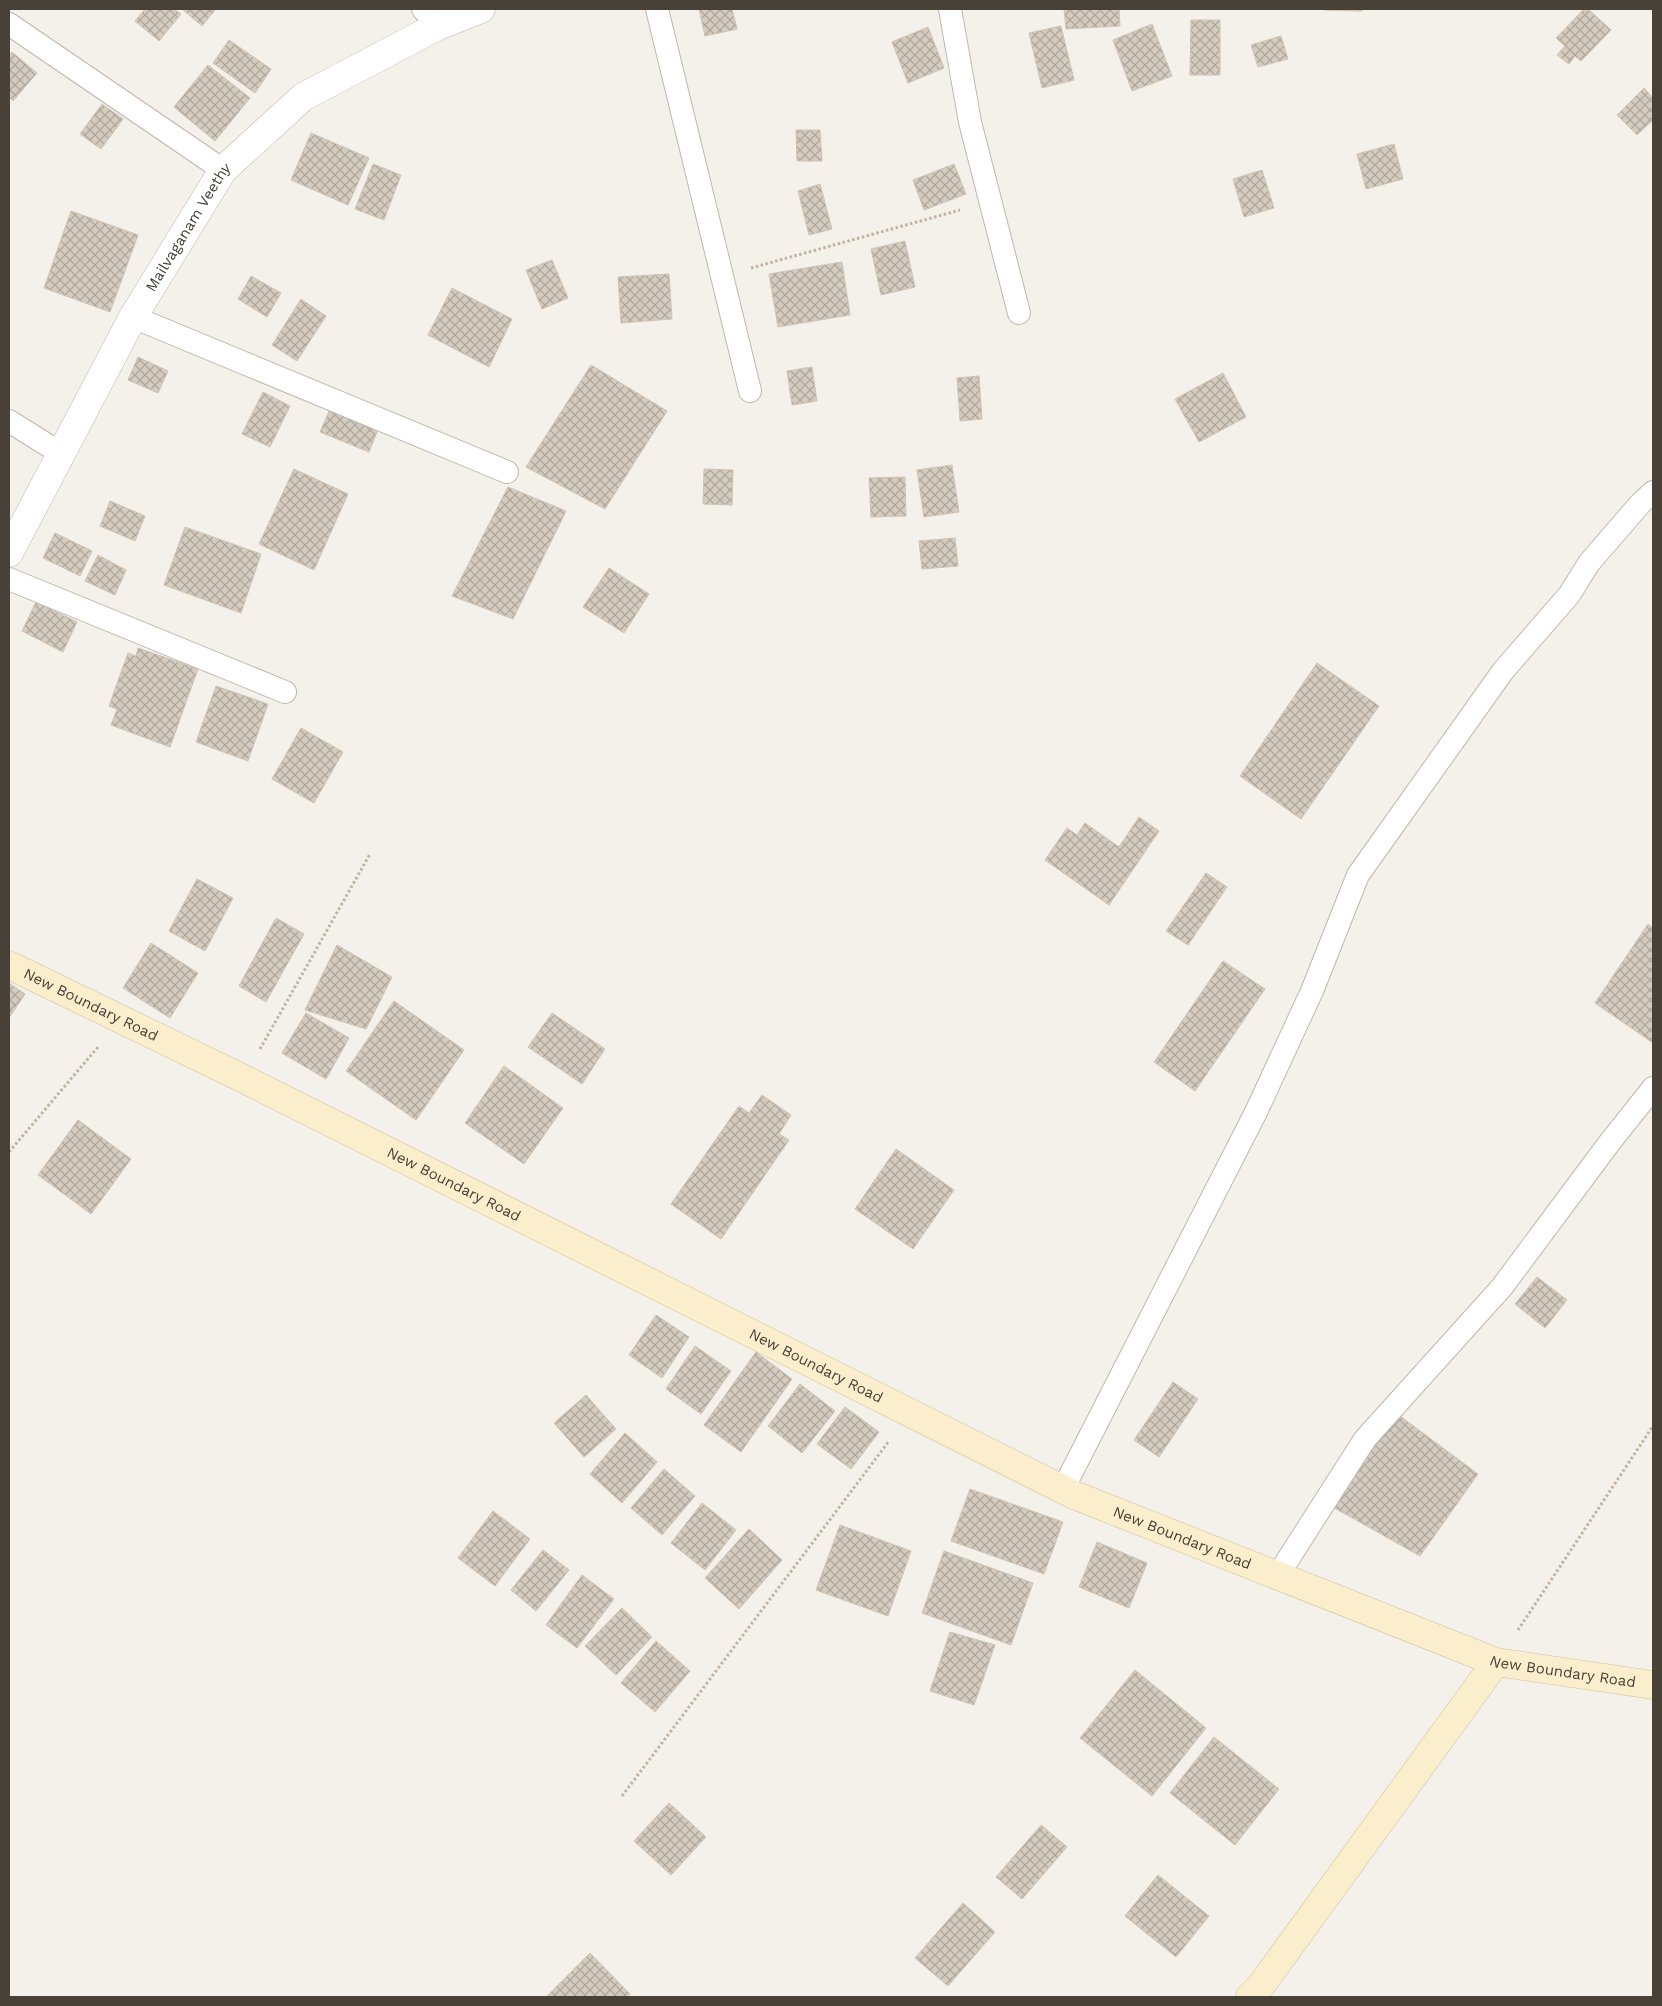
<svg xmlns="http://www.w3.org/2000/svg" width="1662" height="2006" viewBox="0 0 1662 2006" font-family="'Work Sans',sans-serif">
<defs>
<pattern id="building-cross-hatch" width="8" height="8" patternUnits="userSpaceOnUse" patternTransform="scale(1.25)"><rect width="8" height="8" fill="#d5ccc0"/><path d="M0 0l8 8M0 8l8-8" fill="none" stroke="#afa79d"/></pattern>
</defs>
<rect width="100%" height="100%" fill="#f4f0ea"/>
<g fill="url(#building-cross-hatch)" stroke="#cfc3b4">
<polygon points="145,9 174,9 181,14 159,41 135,21"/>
<polygon points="182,9 216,9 202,26"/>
<polygon points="699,9 732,9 737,29 705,36"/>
<polygon points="1064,9 1119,9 1120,26 1066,29"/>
<polygon points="1324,9 1362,9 1362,11 1324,10"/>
<polygon points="1584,9 1588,9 1611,30 1581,61 1575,56 1569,64 1557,55 1565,46 1556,38"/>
<polygon points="1191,20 1220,20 1220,75 1190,75"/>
<polygon points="1152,24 1172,76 1132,91 1113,40"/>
<polygon points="1061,26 1074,80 1042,88 1029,33"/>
<polygon points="928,27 944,68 908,83 892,42"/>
<polygon points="1281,36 1288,59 1258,67 1251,45"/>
<polygon points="229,40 271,69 255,93 213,63"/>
<polygon points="12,52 37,73 13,101 9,97 9,56"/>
<polygon points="208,65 250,98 215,141 174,107"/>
<polygon points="1644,88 1653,98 1653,120 1637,135 1617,115"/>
<polygon points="102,104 123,119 101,149 80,134"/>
<polygon points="796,130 820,130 822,161 797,161"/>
<polygon points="311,133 369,158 348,205 291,180"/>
<polygon points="1394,144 1403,179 1366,189 1357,154"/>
<polygon points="373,164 401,175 384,220 355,209"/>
<polygon points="954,164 966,194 924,210 913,180"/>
<polygon points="1262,170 1274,208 1244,217 1233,179"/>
<polygon points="820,184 832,229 809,235 798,191"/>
<polygon points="71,211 138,235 110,312 44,288"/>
<polygon points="905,241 915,287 881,295 871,249"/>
<polygon points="552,260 568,298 542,309 526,270"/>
<polygon points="842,262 850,315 778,327 769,274"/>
<polygon points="669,274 672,319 621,323 618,277"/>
<polygon points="251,276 281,293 267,317 238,299"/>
<polygon points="452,288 512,319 489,367 428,335"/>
<polygon points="301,299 326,316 297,361 272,345"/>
<polygon points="138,357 168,371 158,393 128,380"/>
<polygon points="591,365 667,411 605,509 526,467"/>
<polygon points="812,367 817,401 792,405 787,371"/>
<polygon points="1223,373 1246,417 1199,442 1175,399"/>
<polygon points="979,376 982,419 960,421 957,378"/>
<polygon points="263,392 290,406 270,447 242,434"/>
<polygon points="333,402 381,422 369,452 320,432"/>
<polygon points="952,465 959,512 924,517 917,470"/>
<polygon points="294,469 348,494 314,570 259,544"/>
<polygon points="704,469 733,470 732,505 703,504"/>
<polygon points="905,477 906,516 871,517 869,478"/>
<polygon points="508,487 566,511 513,619 452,596"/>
<polygon points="110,501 145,516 135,541 100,526"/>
<polygon points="185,527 261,554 241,613 164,585"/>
<polygon points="55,533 92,551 80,576 43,558"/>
<polygon points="955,538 958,566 922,569 919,541"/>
<polygon points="98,555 126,570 115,595 85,581"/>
<polygon points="609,568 649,594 624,633 583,607"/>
<polygon points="36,602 77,622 63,652 22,631"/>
<polygon points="138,648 198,669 170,747 111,725 117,709 109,706 128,653 136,656"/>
<polygon points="1317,663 1379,706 1301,819 1240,776"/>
<polygon points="216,686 268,704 248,761 196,742"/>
<polygon points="301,728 343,752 314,803 272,779"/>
<polygon points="1139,817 1159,831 1109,905 1045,860 1067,828 1077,835 1085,823 1119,847"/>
<polygon points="1206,873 1227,887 1188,945 1166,931"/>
<polygon points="197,879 233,898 205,951 169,931"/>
<polygon points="276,918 304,934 266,1002 239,986"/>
<polygon points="1648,924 1653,928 1653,1043 1595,1003"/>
<polygon points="151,943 198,973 170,1018 123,988"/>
<polygon points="337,945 392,977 366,1029 305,1010"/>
<polygon points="1223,961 1265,989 1195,1091 1154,1062"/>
<polygon points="9,983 25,994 9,1018"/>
<polygon points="394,1001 464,1050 416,1120 346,1071"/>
<polygon points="306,1013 349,1038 326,1079 282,1053"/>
<polygon points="552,1013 605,1049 582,1084 528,1047"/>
<polygon points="504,1066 563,1108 524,1164 465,1123"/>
<polygon points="762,1095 791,1115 779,1134 789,1140 721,1239 671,1204 739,1106 749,1113"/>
<polygon points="78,1120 131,1159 91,1214 38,1175"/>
<polygon points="896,1149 954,1190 913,1249 855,1209"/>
<polygon points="1537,1277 1567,1300 1545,1328 1515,1304"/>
<polygon points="656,1315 689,1337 662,1378 629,1355"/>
<polygon points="695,1346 731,1371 701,1414 666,1389"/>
<polygon points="756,1352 792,1379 741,1452 704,1425"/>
<polygon points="1173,1382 1198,1399 1159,1457 1134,1440"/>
<polygon points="800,1384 835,1411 802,1453 768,1426"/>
<polygon points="586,1395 616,1429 584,1457 554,1423"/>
<polygon points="845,1407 879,1432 851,1469 817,1444"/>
<polygon points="1396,1413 1478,1474 1420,1556 1331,1506"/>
<polygon points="625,1433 657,1462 622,1503 590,1474"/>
<polygon points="664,1469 695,1496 662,1535 631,1508"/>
<polygon points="970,1489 1063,1522 1044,1574 951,1541"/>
<polygon points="702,1503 736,1530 705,1570 671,1543"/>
<polygon points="493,1511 530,1539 495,1586 458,1558"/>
<polygon points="840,1525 911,1551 888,1616 816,1590"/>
<polygon points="749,1529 782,1560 739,1609 705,1578"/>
<polygon points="1097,1542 1147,1563 1129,1608 1079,1587"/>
<polygon points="543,1550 569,1570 536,1611 511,1590"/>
<polygon points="944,1551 1033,1583 1011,1645 922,1613"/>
<polygon points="582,1575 614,1599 577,1648 546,1625"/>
<polygon points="622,1608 652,1637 616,1675 585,1646"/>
<polygon points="950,1632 995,1645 974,1705 930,1691"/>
<polygon points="656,1641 690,1671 655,1712 621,1683"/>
<polygon points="1135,1670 1206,1728 1152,1796 1080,1738"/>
<polygon points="1214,1737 1279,1789 1235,1845 1170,1793"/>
<polygon points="669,1803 706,1837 671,1875 634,1841"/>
<polygon points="1041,1825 1067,1847 1022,1899 996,1877"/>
<polygon points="1158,1875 1209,1916 1176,1957 1125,1916"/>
<polygon points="963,1903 995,1932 948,1986 915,1958"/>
<polygon points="590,1953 630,1994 626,1997 546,1997"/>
</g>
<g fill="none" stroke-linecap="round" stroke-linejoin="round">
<g stroke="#bfb8ad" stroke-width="24">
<g id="lane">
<polyline points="423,9 438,26"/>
<polyline points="657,9 750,391"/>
<polyline points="950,9 970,122 1019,313"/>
<polyline points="9,24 223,170"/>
<polyline points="133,317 507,472"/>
<polyline points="9,421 60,453"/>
<polyline points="9,579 285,692"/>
<polyline points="1063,1489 1256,1112 1312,991 1358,875 1503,671 1569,595 1589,563 1640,504 1653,492"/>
<polyline points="1278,1575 1365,1439 1502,1287 1610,1142 1653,1088"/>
</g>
</g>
<g stroke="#bfb8ad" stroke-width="29">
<g id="street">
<path id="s1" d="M 9,553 L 133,317 L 223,170 L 303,97 L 438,26 L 481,9"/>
</g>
</g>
<g stroke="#d0c19c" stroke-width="29">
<g id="secondary">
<path id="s2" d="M 9,965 L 244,1079 L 1074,1495 L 1496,1662 L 1653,1685"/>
<polyline points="1250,1997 1260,1987 1496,1662"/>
</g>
</g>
<g stroke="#c0b39f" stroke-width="3" stroke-dasharray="2.5 2.5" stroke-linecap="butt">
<polyline points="751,268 960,210"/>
<polyline points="260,1049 370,854"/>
<polyline points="9,1152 98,1047"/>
<polyline points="1518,1630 1653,1426"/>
<polyline points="622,1796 889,1441"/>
</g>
<use href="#lane" stroke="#fff" stroke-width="22"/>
<use href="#street" stroke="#fff" stroke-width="28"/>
<use href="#secondary" stroke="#fbeecd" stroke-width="28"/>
</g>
<g text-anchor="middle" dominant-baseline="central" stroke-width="4" stroke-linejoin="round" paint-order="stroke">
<g font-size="15" fill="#474138" stroke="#fff">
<text stroke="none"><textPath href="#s1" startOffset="372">Mailvaganam Veethy</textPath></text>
<text stroke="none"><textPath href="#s2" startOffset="91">New Boundary Road</textPath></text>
<text stroke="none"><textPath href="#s2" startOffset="496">New Boundary Road</textPath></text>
<text stroke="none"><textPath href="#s2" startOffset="901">New Boundary Road</textPath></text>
<text stroke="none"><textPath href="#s2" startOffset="1306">New Boundary Road</textPath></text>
<text stroke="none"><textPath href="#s2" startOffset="1711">New Boundary Road</textPath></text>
</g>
</g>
<rect width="1662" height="2006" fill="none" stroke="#474138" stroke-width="20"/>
</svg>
